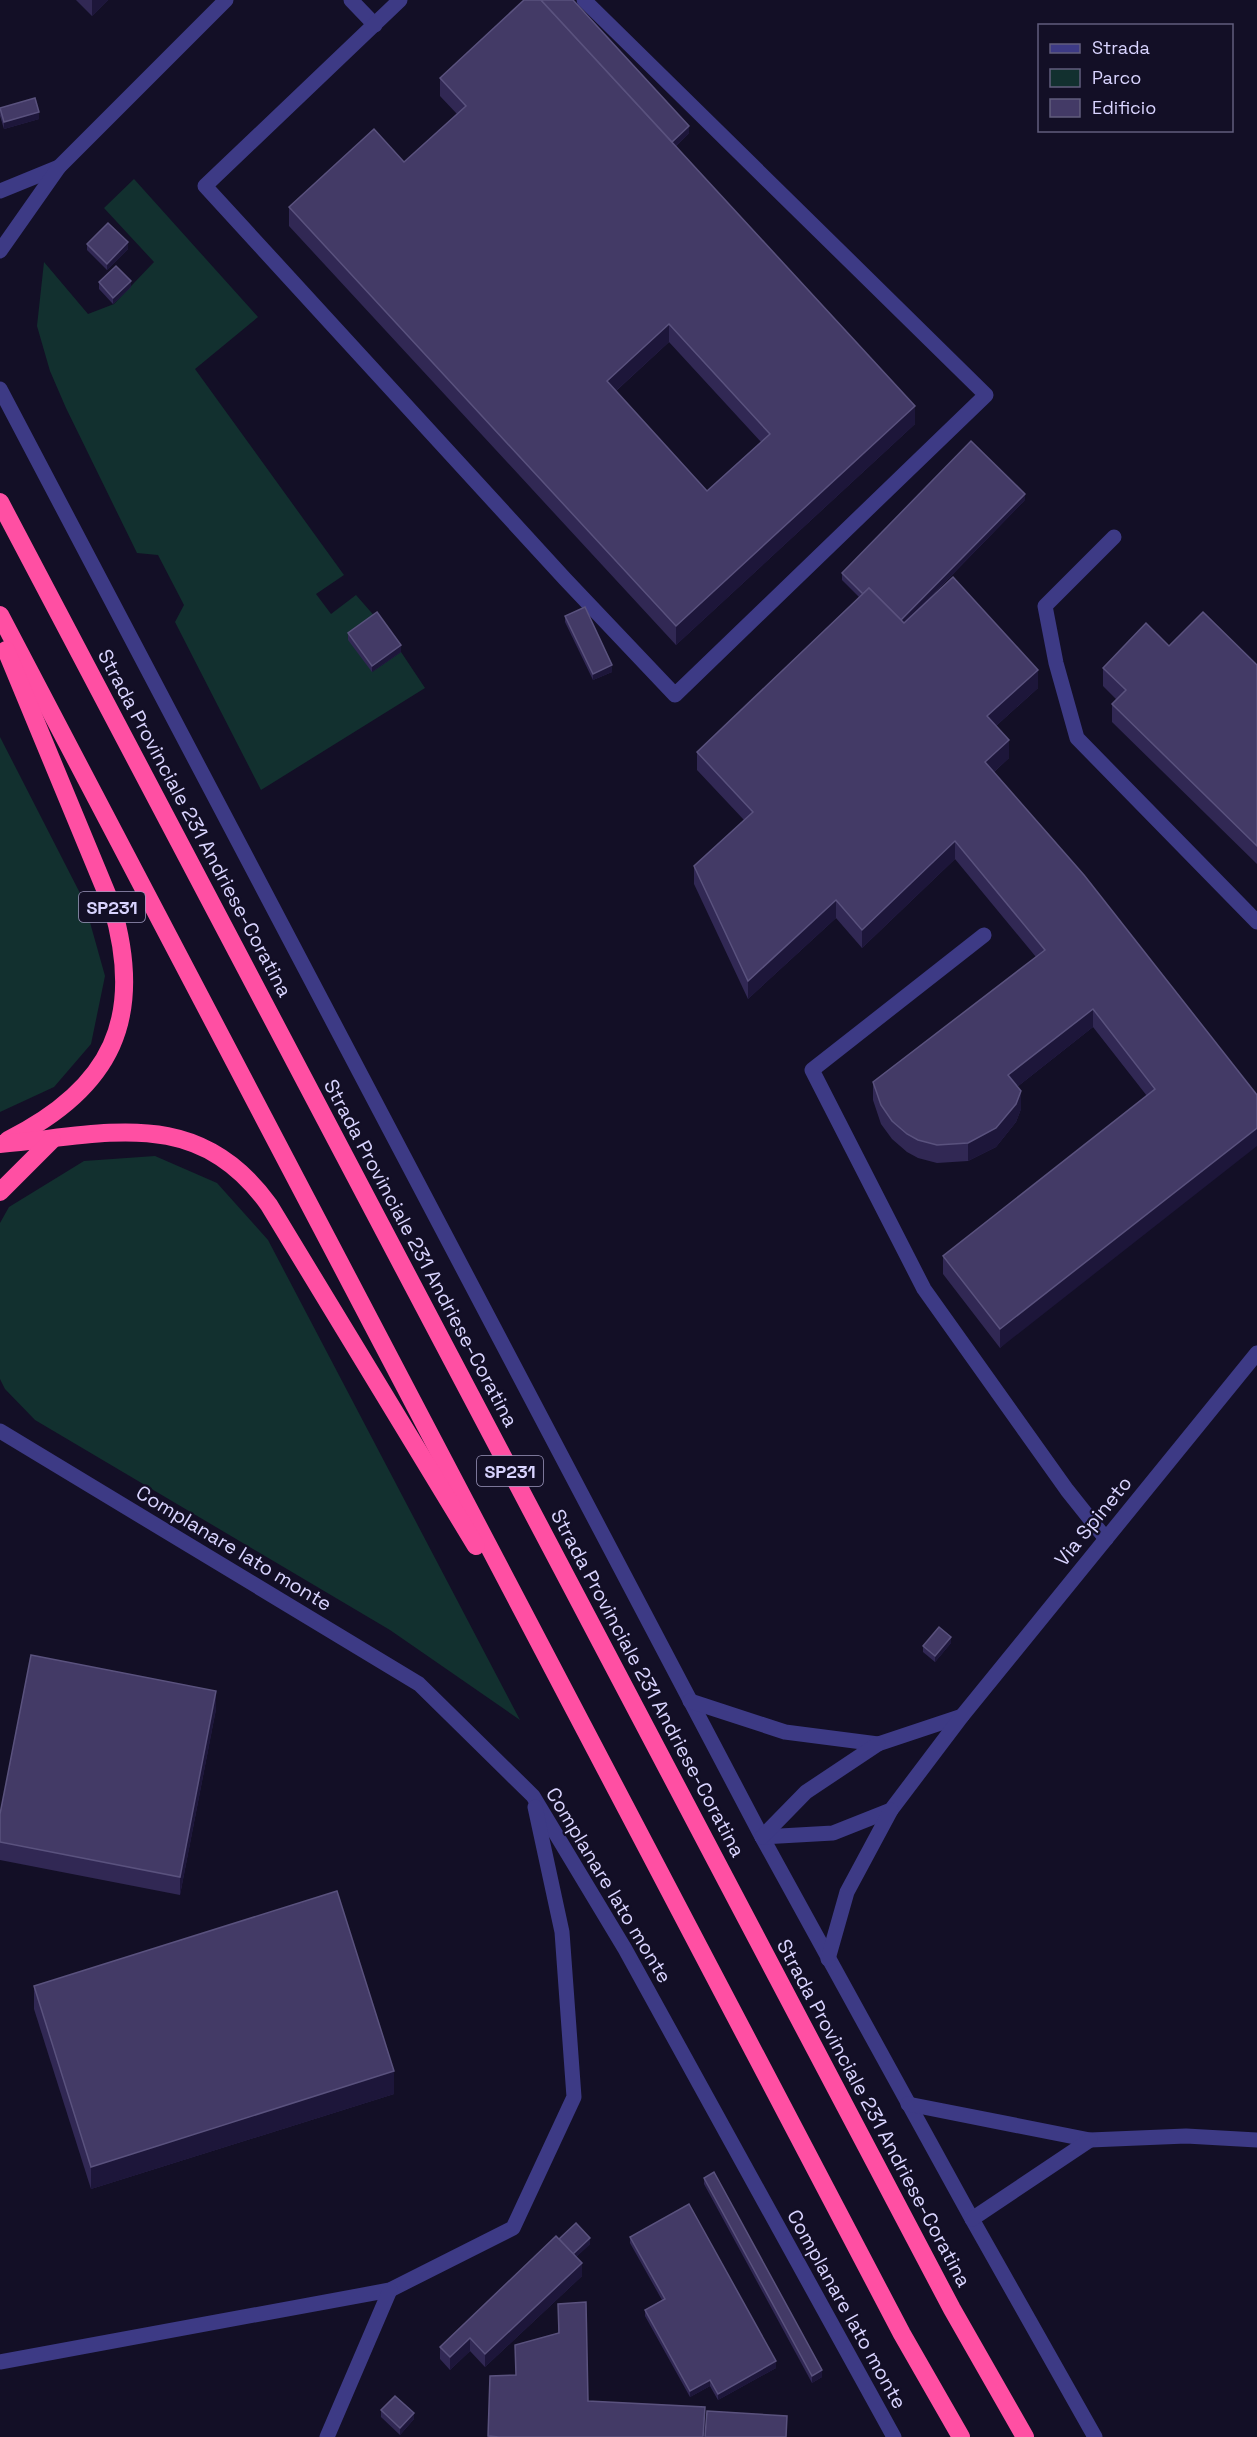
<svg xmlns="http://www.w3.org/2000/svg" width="1257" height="2437" viewBox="0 0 1257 2437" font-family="'Space Grotesk',sans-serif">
<rect width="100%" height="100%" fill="#130f26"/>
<g fill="#12302f">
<polygon points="134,179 258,317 195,369 344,575 316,594 331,614 356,595 377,619 372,672 401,652 425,688 261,790 175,622 184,605 158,555 137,553 66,408 50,371 37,326 44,262 88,314 114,304 154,262 104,208"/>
<polygon points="0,737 84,901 105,976 91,1044 54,1087 0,1112"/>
<polygon points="155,1156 217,1183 268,1240 520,1720 390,1630 35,1420 5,1389 0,1379 0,1223 9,1207 84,1161"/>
</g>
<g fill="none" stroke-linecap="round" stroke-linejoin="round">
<g stroke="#3d3a85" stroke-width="15">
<polyline points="351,0 375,25"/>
<polyline points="400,0 205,186 565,579 675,695 986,395 584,0"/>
<polyline points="0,191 59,167"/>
<polyline points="0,251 59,167 226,0"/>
<polyline points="0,389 762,1837 972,2219 1095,2437"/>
<polyline points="1114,537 1045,606 1056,663 1077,738 1257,922"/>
<polyline points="984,935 812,1070 924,1289 1067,1490 1106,1539"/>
<polyline points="0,1431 419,1684 533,1796 625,1949 894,2437"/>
<polyline points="690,1701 785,1732 878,1744 962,1716"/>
<polyline points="762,1837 833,1833 891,1810 962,1716 1257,1353"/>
<polyline points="762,1837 806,1792 878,1744"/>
<polyline points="828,1959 847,1892 891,1810"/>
<polyline points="908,2104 1090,2140 1186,2136 1257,2140"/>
<polyline points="972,2219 1090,2140"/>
<polyline points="0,2362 390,2290 513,2228 574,2097 562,1932 535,1807"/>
<polyline points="327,2437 390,2290"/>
</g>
<g stroke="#ff4fa3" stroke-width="18">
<polyline points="0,502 952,2309 1025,2437"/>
<polyline points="0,615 902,2334 961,2437"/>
<path d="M 6,650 L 112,906 C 145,1018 112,1088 8,1140"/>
<path d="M 0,1144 C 105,1135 197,1104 269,1205 L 476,1546"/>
<polyline points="0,1192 52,1140"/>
</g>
</g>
<g fill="#312854" fill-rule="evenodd">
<polygon points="76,0 108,0 92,16"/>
<path d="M 440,78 L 689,133 L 676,146 L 915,424 L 676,645 L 289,226 L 289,207 L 404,162 L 457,114 L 440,96 ZM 669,342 L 761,442 L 707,491 L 616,391 Z"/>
<polygon points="0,108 39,119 4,129 0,116"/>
<polygon points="87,244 128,249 107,270 87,250"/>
<polygon points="99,282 131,287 113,304 99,289"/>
<polygon points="1025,500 916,612 1038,688 996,726 1009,758 994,772 1257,1095 1000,1348 943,1274 943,1256 1147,1096 1093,1027 1017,1087 1021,1109 1016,1122 996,1147 968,1161 937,1163 918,1158 907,1152 892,1139 881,1124 873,1100 873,1082 1036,957 955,859 862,948 836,918 748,999 694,884 694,866 744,820 697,770 697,752 859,597 842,580 842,573"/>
<polygon points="565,616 612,672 593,680 565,622"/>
<polygon points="348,633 401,652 372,672 348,640"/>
<polygon points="1169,646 1257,665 1257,864 1112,722 1112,704 1116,699 1103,686 1103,668"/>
<polygon points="951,1643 935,1662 923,1652 923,1646"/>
<polygon points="216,1709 180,1895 0,1860 0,1814"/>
<polygon points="34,1986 394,2094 91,2189 34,2009"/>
<polygon points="704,2178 822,2377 812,2383 704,2184"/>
<polygon points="630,2237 776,2368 718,2400 710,2386 690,2397 645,2316 645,2310 662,2300 630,2243"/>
<polygon points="559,2239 590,2244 576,2257 582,2276 485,2367 470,2351 450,2370 440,2359 440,2347"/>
<polygon points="558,2304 588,2401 705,2437 488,2437 490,2376 516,2375 515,2345 558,2333"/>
<polygon points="381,2410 414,2419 400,2435 381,2417"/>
</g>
<g fill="#1d163a">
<polygon points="92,0 108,0 92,16"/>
<polygon points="39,112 39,119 4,129 4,122"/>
<polygon points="689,126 689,133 667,154 667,148"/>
<polygon points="128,242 128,249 107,270 107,264"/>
<polygon points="131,281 131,287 113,304 113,298"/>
<polygon points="669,324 669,342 607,399 607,381"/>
<polygon points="915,406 915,424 676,645 676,626"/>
<polygon points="1025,494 1025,500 895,633 895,626"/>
<polygon points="401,645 401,652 372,672 372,666"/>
<polygon points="612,665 612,672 593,680 593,674"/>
<polygon points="1038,670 1038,688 987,734 987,716"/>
<polygon points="1009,740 1009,758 985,780 985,762"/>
<polygon points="955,841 955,859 862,948 862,930"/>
<polygon points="836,900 836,918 748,999 748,981"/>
<polygon points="1093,1009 1093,1027 1008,1094 1008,1075"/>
<polygon points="1021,1091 1021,1109 1016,1122 996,1147 968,1161 968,1143"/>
<polygon points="1257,1128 1257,1146 1000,1348 1000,1329"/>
<polygon points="951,1637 951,1643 935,1662 935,1656"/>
<polygon points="216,1691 216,1709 180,1895 180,1877"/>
<polygon points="394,2071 394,2094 91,2189 91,2167"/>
<polygon points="590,2238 590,2244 570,2263 570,2256"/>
<polygon points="582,2263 582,2276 485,2367 485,2354"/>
<polygon points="470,2338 470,2351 450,2370 450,2357"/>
<polygon points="776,2361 776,2368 718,2400 718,2394"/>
<polygon points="822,2370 822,2377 812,2383 812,2376"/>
<polygon points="710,2380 710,2386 690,2397 690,2391"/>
<polygon points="705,2407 705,2437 703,2437"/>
<polygon points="414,2413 414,2419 400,2435 400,2428"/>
</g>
<g fill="#433a66" stroke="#5a527e" stroke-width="1.5" fill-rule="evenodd">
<path d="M 524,0 L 541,0 L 915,406 L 676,626 L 289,207 L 374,129 L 404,162 L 466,106 L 440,78 ZM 669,324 L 770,434 L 707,491 L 607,381 Z"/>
<polygon points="541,0 573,0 689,126 672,142"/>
<polygon points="35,98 39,112 4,122 0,108"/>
<polygon points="108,223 128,242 107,264 87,244"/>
<polygon points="116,266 131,281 113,298 99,282"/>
<polygon points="971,441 1025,494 901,620 869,588 863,594 842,573"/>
<polygon points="953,577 1038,670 987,716 1009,740 985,762 1084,875 1257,1095 1257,1128 1000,1329 943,1256 1155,1089 1093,1009 1008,1075 1021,1091 1016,1104 996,1128 968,1143 937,1145 918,1140 907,1134 892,1121 881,1105 873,1082 1045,950 955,841 862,930 836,900 748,981 694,866 753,812 697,752 869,588 904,623"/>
<polygon points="585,607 612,665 593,674 565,616"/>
<polygon points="377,612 401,645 372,666 348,633"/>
<polygon points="1203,612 1257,665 1257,846 1112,704 1126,690 1103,668 1146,623 1169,646"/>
<polygon points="939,1627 951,1637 935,1656 923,1646"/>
<polygon points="31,1655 216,1691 180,1877 0,1842 0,1814"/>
<polygon points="337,1891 394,2071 91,2167 34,1986"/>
<polygon points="714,2172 822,2370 812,2376 704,2178"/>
<polygon points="689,2204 776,2361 718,2394 710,2380 690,2391 645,2310 665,2299 630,2237"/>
<polygon points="576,2223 590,2238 573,2254 559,2239"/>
<polygon points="556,2236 582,2263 485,2354 470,2338 450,2357 440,2347"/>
<polygon points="586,2302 588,2401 705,2407 703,2437 499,2437 488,2436 490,2376 516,2375 515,2345 559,2333 558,2304"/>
<polygon points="395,2396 414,2413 400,2428 381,2410"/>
<polygon points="707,2411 787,2416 786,2437 705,2437"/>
</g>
<g text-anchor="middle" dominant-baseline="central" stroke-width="4.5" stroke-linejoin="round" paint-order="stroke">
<g fill="#130f26" stroke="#9e99be" stroke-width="1.5">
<rect x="79" y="892" width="66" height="30" rx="4.5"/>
<rect x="477" y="1456" width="66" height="30" rx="4.5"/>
</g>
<g font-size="18" font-weight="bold" fill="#d9d4ff">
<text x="112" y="907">SP231</text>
<text x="510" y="1471">SP231</text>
</g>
<g font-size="20" fill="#d9d4ff" stroke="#130f26">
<text transform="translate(195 823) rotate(62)">Strada Provinciale 231 Andriese-Coratina</text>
<text transform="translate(421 1253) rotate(62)">Strada Provinciale 231 Andriese-Coratina</text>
<text transform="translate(1093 1521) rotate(-51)">Via Spineto</text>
<text transform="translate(234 1548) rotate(31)">Complanare lato monte</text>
<text transform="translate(648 1683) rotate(62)">Strada Provinciale 231 Andriese-Coratina</text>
<text transform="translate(609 1885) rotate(59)">Complanare lato monte</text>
<text transform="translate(874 2113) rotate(62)">Strada Provinciale 231 Andriese-Coratina</text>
<text transform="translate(847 2309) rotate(61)">Complanare lato monte</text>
</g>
</g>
<rect x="1038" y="24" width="195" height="108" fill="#130f26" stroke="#625e7d" stroke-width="1.5"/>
<rect x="1050" y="44" width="30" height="9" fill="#3d3a85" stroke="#625e7d" stroke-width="1.5"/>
<text x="1092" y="54" font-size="18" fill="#d9d4ff">Strada</text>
<rect x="1050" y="69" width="30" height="18" fill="#12302f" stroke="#625e7d" stroke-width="1.5"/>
<text x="1092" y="84" font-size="18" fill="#d9d4ff">Parco</text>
<rect x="1050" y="99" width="30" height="18" fill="#433a66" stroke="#625e7d" stroke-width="1.5"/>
<text x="1092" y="114" font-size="18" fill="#d9d4ff">Edificio</text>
</svg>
